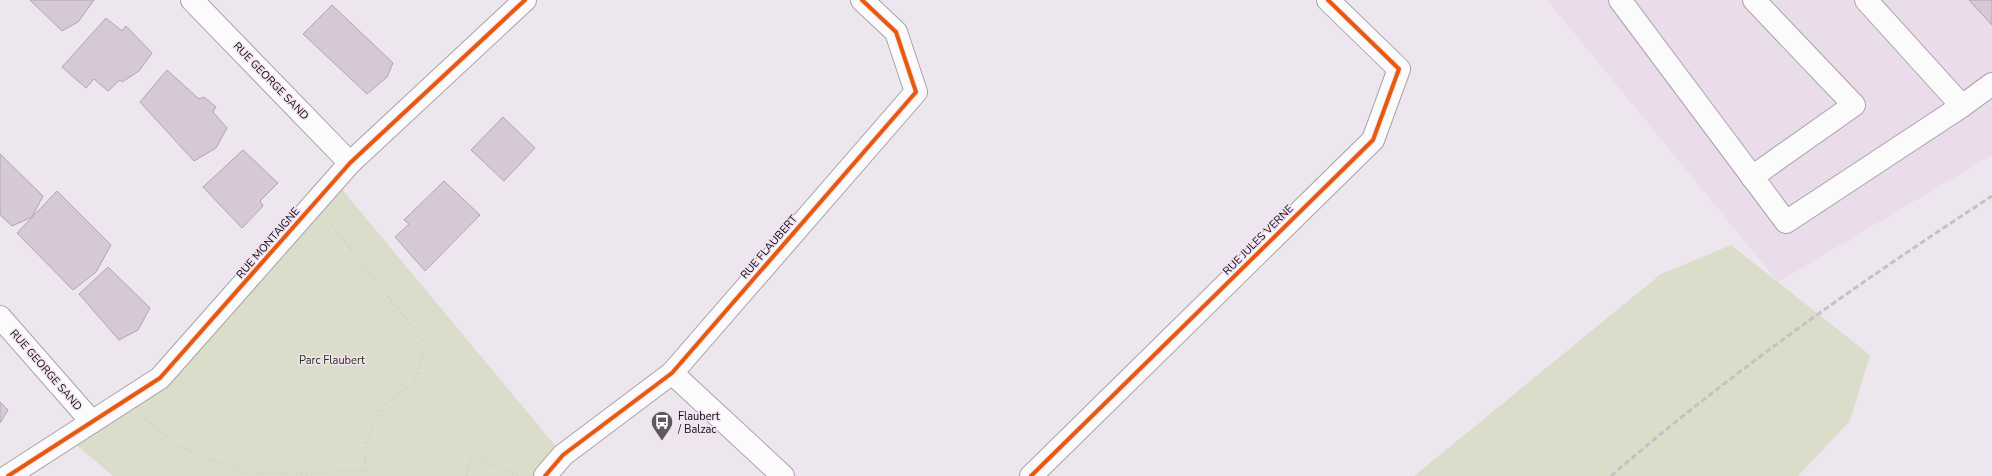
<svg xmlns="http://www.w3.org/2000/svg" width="1992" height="476" viewBox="0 0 1992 476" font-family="'Nunito Sans',sans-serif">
<rect width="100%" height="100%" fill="#eee6ee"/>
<polygon fill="#ebdceb" points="1547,0 1992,0 1992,155 1778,282"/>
<g fill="#daddc9">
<polygon points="335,181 563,455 545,476 113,476 68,438 160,378"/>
<polygon points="1731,245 1870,355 1850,421 1798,476 1414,476 1661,274"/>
</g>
<g fill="#d6c8d6" stroke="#ada7ad">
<polygon points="30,0 94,0 78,22 62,31"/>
<polygon points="1969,0 1992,0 1992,25"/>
<polygon points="332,5 393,63 387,77 367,94 303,34"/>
<polygon points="106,18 122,31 126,26 152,53 139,71 122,82 120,80 108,91 94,79 86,88 62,67"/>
<polygon points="167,70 199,99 204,97 216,107 213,112 227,128 216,148 194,161 140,102"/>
<polygon points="503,117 535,148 504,181 471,150"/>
<polygon points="243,150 278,183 260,201 263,206 242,228 203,187"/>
<polygon points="0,154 43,196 32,217 12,226 0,215"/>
<polygon points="444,181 480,215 425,271 395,237 409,224 404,220"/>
<polygon points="57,191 111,245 96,272 73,290 17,233"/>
<polygon points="108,267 150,308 138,330 119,340 79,294"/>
<polygon points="0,402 8,410 0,423"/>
</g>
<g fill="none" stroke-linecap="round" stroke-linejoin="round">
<g stroke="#a8a2a8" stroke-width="24">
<g id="minor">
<polyline points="192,0 350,163"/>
<polyline points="1620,0 1786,222 1962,106"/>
<polyline points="1866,0 1962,106 1992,84"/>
<polyline points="1752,177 1854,105 1754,0"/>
<polyline points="0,317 92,422"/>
<polyline points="672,373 783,476"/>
<polyline points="8,476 160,378 350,163 525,0"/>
<polyline points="545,476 563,455 672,373 916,92 896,32 862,0"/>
<polyline points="1031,476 1373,140 1399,69 1328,0"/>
</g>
</g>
<g stroke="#d4d2d4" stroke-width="2.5" stroke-dasharray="2 3" stroke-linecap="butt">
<polyline points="332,225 425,344 415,381 382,406 366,441 365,470 369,476"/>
<polyline points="146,419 177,446 245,473 307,474 365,470"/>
<polyline points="467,476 471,456 518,475"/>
</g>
<use href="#minor" stroke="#fcfbfc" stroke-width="22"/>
<path stroke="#c4c1c4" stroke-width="3" stroke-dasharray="6 3" stroke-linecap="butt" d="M 1611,476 C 1730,373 1860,282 1992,196"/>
<g stroke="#f2e2f2" stroke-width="6">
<g id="cycleway">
<polyline points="8,476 160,378 350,163 525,0"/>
<polyline points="545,476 563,455 672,373 916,92 896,32 862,0"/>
<polyline points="1031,476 1373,140 1399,69 1328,0"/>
</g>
</g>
<use href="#cycleway" stroke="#e8590c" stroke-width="4"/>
</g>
<defs>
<g id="bus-pin" transform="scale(1.15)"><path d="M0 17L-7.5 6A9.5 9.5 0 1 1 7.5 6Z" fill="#5e585f" stroke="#f2e2f2"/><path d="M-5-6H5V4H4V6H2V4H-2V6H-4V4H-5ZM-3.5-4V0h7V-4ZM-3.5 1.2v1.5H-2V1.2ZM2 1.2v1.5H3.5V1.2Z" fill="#fff"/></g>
</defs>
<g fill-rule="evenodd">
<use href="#bus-pin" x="662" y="422"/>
</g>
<g text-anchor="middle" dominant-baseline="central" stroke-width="3" stroke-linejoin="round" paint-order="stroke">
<g font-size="11" fill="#110c12" stroke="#f2e2f2">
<text transform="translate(271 81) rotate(46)">RUE GEORGE SAND</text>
<text transform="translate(1258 240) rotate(-45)">RUE JULES VERNE</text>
<text transform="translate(268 243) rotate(-49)">RUE MONTAIGNE</text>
<text transform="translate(769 247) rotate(-49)">RUE FLAUBERT</text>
<text transform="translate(46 370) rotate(49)">RUE GEORGE SAND</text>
</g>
<g font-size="11" fill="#272e10" stroke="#f2e2f2">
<text x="332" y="360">Parc Flaubert</text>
</g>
<g font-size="11" fill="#110c12" stroke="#f2e2f2" text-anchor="start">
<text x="678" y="416">Flaubert<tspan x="678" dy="13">/ Balzac</tspan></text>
</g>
</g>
</svg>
